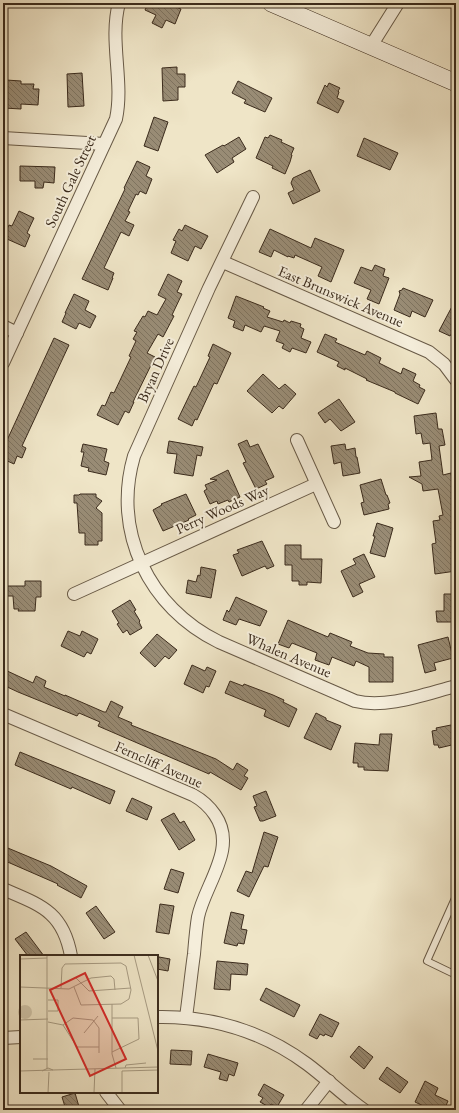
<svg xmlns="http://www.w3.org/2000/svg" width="459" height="1113" viewBox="0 0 459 1113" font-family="'EB Garamond',serif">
<defs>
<pattern id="building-back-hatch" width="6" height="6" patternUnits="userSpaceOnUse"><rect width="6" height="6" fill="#998c75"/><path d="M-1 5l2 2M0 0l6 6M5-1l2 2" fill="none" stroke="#7e735f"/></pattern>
</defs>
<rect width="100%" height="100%" fill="#efe5c7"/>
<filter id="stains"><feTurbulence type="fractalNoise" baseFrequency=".005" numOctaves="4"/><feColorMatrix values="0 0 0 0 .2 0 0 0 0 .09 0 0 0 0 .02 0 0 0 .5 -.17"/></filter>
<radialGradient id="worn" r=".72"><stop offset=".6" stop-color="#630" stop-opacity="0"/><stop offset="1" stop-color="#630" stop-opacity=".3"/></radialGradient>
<g fill="url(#building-back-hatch)" stroke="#3b2b1c">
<polygon points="148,3 166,3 181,9 175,24 166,20 162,28 152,23 156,15 145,10"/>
<polygon points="177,67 177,74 185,74 185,87 178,87 178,100 163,101 162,68"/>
<polygon points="82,73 84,106 68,107 67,74"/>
<polygon points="6,80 21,81 21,84 34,84 33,89 39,89 38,105 21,104 21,109 4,108"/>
<polygon points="238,81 272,98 265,112 244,103 246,100 232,93"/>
<polygon points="329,83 340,88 338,91 339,92 337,98 344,101 338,113 317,103 325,85 327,87"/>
<polygon points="154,117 168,122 158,151 144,146"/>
<polygon points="270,135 282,140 281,142 294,148 291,155 292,155 290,162 285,174 272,168 273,166 256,158 265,137 268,138"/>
<polygon points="239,137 246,149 232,158 234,162 217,173 205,155 223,145 224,146"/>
<polygon points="364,138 398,153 390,170 357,156"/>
<polygon points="137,161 150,167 146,176 152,179 146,194 140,191 138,195 136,194 128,211 130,212 125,221 134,225 129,236 121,232 104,268 114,273 112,278 113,278 108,290 82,279 125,189 124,188"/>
<polygon points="20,166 55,167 54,183 44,182 43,188 35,188 35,181 20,181"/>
<polygon points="310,170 320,191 293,204 288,193 294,190 291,183 293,178"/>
<polygon points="19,211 34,218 27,233 30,235 25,247 7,239 8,236 4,235 9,225 12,226"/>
<polygon points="185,225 208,236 201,249 195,246 188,261 171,253 176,241 173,240 179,229 182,231"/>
<polygon points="270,229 311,248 315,238 344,250 331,282 318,276 322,267 295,255 294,258 288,256 288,257 274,250 271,257 259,252"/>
<polygon points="375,265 385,269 383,276 389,278 379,304 367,299 371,290 354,283 361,267 372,271"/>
<polygon points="168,274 182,281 177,292 182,294 172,315 174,316 163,337 158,334 147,353 155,357 133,402 134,402 129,413 125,411 118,425 97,415 102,405 105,406 111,392 114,393 131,357 129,356 136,341 133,339 137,332 134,331 143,316 145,317 148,311 157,315 166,299 158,295"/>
<polygon points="403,288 433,300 425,317 412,311 410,317 394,310 400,294 399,291 402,290"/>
<polygon points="74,294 89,301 85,310 96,316 90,328 79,323 76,329 62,322 66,313 65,313"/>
<polygon points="236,296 264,307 263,308 270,311 267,317 283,322 284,320 290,323 291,321 301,324 300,327 304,329 301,338 311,342 306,353 292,348 290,352 282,348 284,344 276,341 280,331 264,326 261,332 245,325 243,331 233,327 235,321 228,318"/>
<polygon points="456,299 456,326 450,336 439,331"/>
<polygon points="325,334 337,339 335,342 365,355 367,351 381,358 379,363 401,374 403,368 416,374 413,381 420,385 419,387 425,390 418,404 395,393 395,392 366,380 367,379 345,368 345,370 337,366 339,362 317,352"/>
<polygon points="54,338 69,345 22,446 26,448 22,458 17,456 14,464 3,459 3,449"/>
<polygon points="213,344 231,353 217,384 214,383 197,420 195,419 192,426 178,419 190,394 194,386 196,387 210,357 208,356"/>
<polygon points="263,374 279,389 285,384 296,394 283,409 279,406 272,413 247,391"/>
<polygon points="339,399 355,422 341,431 330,419 325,423 318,413"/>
<polygon points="436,413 438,429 442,429 445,445 439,446 443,475 451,473 453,487 452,487 456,512 456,533 453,533 456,554 456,571 435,574 432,544 436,543 433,521 440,520 439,516 443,515 438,489 423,491 422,484 409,477 421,476 419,462 432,460 430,443 423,444 421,433 416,434 414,416"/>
<polygon points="247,440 250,447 258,444 274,477 265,481 267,484 256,489 243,463 246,462 238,444"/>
<polygon points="169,441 203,447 201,456 197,455 193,476 174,473 177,454 167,453"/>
<polygon points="83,444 107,449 104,461 109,463 106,475 88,471 89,468 81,466 84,452 81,452"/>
<polygon points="345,444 346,450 355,448 356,457 357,457 360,473 343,476 341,462 334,464 331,446"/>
<polygon points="228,470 240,497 229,502 228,500 218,504 217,501 210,504 204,491 207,489 205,485 217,480 210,479"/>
<polygon points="381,479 386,495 387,495 390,503 388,504 389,509 364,515 361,503 364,502 360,485"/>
<polygon points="80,494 96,494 96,497 102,501 96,508 102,513 102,541 98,541 98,545 85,545 85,533 79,533 77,503 74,503 74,495 79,495"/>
<polygon points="186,494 196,515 188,519 189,520 163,531 153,510 162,505 161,504"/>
<polygon points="377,523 393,528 385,557 370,553 375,536 373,536"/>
<polygon points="262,541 274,566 267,569 265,566 242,576 233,555 239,553 237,550"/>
<polygon points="285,545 301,545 301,559 322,559 321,583 307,582 307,585 299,585 299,581 292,581 292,565 285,565"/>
<polygon points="364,554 375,577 359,584 363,592 353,597 341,571 356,564 353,559"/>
<polygon points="201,567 216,570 211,598 186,593 188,580 196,582 198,575 200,576"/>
<polygon points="25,581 41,581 41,597 36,597 35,611 18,611 19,609 14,609 13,596 7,596 7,586 25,586"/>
<polygon points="444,594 456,594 456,622 437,622 436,611 444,611"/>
<polygon points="236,597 267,611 260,626 239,619 236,625 223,620 227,610 229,612"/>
<polygon points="130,600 136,610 134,611 140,621 139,622 142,628 130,635 127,630 123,633 117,624 119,623 112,611"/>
<polygon points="288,620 328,637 330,633 352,642 350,646 368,653 384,654 384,657 393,657 393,682 369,682 369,667 356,661 354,666 332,657 329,665 315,660 317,653 292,643 289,648 278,644"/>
<polygon points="68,631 80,636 82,631 98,639 91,654 87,652 84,657 61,646"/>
<polygon points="157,634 177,650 169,659 165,656 155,667 140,653"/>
<polygon points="448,637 453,658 434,663 436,670 425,673 418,645"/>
<polygon points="192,665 205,671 207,667 216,671 209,687 206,686 203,693 184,684"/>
<polygon points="3,669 33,683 36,676 46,681 44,687 65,696 65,695 104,712 106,712 111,701 123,707 118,717 132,723 131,725 216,759 233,770 237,763 248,770 244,776 248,778 241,790 210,772 209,774 98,726 100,722 79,713 77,716 18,692 3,685"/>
<polygon points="230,681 243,686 244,684 273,695 284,700 283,702 297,709 289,727 264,716 266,710 225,693"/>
<polygon points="316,713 326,718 326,720 341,726 331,750 304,738"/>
<polygon points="456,724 456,744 439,748 438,745 434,745 432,731 437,730 436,728"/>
<polygon points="380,734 392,734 388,771 364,770 364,767 358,767 358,763 353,763 355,743 379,745"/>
<polygon points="20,752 115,791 110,804 72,787 71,789 15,765"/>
<polygon points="266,791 276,816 263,821 260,821 254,807 257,806 253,796"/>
<polygon points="132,798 152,807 147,820 126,811"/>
<polygon points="174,813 180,823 184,821 195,840 179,850 161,820"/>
<polygon points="264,832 278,837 268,867 264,866 249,897 237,891 246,871 252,873"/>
<polygon points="3,846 51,866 87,886 81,898 57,885 58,884 3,860"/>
<polygon points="171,869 184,873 178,893 164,889"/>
<polygon points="160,904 174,906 169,934 156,932"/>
<polygon points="96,906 115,932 104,939 86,913"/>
<polygon points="231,912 244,915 241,929 247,930 244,944 238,943 237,946 224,943"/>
<polygon points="26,932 44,956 28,956 15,939"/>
<polygon points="159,957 170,959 168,971 157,969 157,960 158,960"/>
<polygon points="217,961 248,964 247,975 231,974 230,990 214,989"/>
<polygon points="266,988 300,1005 294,1017 260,1000"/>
<polygon points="320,1014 339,1023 332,1037 325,1034 324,1036 320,1034 317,1039 309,1035"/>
<polygon points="359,1046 373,1057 364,1069 350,1057"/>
<polygon points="171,1050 192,1051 191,1065 170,1064"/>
<polygon points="208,1054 238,1063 234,1076 229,1074 227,1081 219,1079 221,1072 204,1067"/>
<polygon points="387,1067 408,1082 400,1093 379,1079"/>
<polygon points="425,1081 438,1088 435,1095 448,1101 444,1110 432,1110 415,1102"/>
<polygon points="264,1084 284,1095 277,1107 271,1104 269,1107 260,1102 263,1098 258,1095"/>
<polygon points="75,1093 80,1110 66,1110 62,1097"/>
</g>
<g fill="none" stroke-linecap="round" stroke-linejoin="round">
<g stroke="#685a47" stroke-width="8">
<polyline id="lane" points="456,896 427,961 456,975"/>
</g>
<g stroke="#685a47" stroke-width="14">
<g id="street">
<polyline points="371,46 398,3"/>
<polyline points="3,138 104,144"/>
<path d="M 253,197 L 209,288 L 134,456 C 112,532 149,608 219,642 L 355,701 C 386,709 425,694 456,686"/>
<polyline points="223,262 429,352 444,364 456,380"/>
<polyline points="3,326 17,333"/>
<path d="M 3,363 L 116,119 C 124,81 109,41 119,3"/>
<polyline points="297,440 334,522"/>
<polyline points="74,594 316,484"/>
<path d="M 3,714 L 193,795 C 202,800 209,806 215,815 C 238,848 205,884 198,917 C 196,929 195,942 194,954 C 191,975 189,996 186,1017"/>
<path d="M 3,889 C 40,905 63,911 71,956"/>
<path d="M 157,1017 C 211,1016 262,1031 307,1064 C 326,1078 344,1096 364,1110"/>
<polyline points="3,1038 21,1037"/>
<polyline points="106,1092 120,1110"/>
<polyline points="306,1110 329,1081"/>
</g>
</g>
<g stroke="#3b2b1c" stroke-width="18">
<polyline id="secondary" points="271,3 456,83"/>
</g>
<use href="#lane" stroke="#f5eedb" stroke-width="6"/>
<use href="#street" stroke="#f5eedb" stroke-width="12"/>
<use href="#secondary" stroke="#f5eedb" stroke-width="17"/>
</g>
<g text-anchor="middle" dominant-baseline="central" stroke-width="4" stroke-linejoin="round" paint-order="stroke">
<g font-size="15" fill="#3b2b1c" stroke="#f5eedb">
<text transform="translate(70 181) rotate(-65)">South Gale Street</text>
<text transform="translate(341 296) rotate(23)">East Brunswick Avenue</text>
<text transform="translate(155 370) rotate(-66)">Bryan Drive</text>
<text transform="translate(222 509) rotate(-24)">Perry Woods Way</text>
<text transform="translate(289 655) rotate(23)">Whalen Avenue</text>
<text transform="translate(159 764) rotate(24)">Ferncliff Avenue</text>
</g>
</g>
<g transform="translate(20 955)">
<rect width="138" height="138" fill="#efe5c7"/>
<path d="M-2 57a7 7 0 1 1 14 0a7 7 0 1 1-14 0Z" fill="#d0c5aa"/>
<path fill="none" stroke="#a79b83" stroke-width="1" d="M 114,0 L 138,96M 128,0 L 138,26M 0,4 L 27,3M 56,23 L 69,36 L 111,33M 0,32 L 49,34 L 71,23 L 91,21 L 94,24 L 95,35M 54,32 L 61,50 L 101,49 L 109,44M 41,33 L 42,13 L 45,9 L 101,8 L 106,11 L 111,35 L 109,44M 28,45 L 38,45 L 38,56 L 28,56M 92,49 L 92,99 L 96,113M 92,63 L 118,63 L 119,84 L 92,97M 0,65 L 28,64M 28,67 L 43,70M 43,70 L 53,63 L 73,65 L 79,73 L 79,98M 43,70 L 57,92 L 79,92M 64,78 L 78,61M 13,104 L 28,104M 105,113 L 106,110 L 126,108M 27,114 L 27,0M 0,116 L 33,115M 22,116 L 28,113 L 33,115 L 138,112M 102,116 L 138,115M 102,116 L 102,138M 28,138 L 29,117M 74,138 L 75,114"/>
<path fill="#d62828" fill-opacity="0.15" stroke="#d62828" stroke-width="2" d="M 65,18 L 106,104 L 70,121 L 30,35 Z"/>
<rect width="138" height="138" fill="none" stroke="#3b2b1c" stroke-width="2"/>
</g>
<rect width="459" height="1113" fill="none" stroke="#efe5c7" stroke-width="16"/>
<rect x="4" y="4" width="451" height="1105" fill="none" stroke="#3b2b1c" stroke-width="2"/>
<rect x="8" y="8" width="443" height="1097" fill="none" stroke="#3b2b1c"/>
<rect width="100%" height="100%" filter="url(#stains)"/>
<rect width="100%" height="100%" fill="url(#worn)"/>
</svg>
